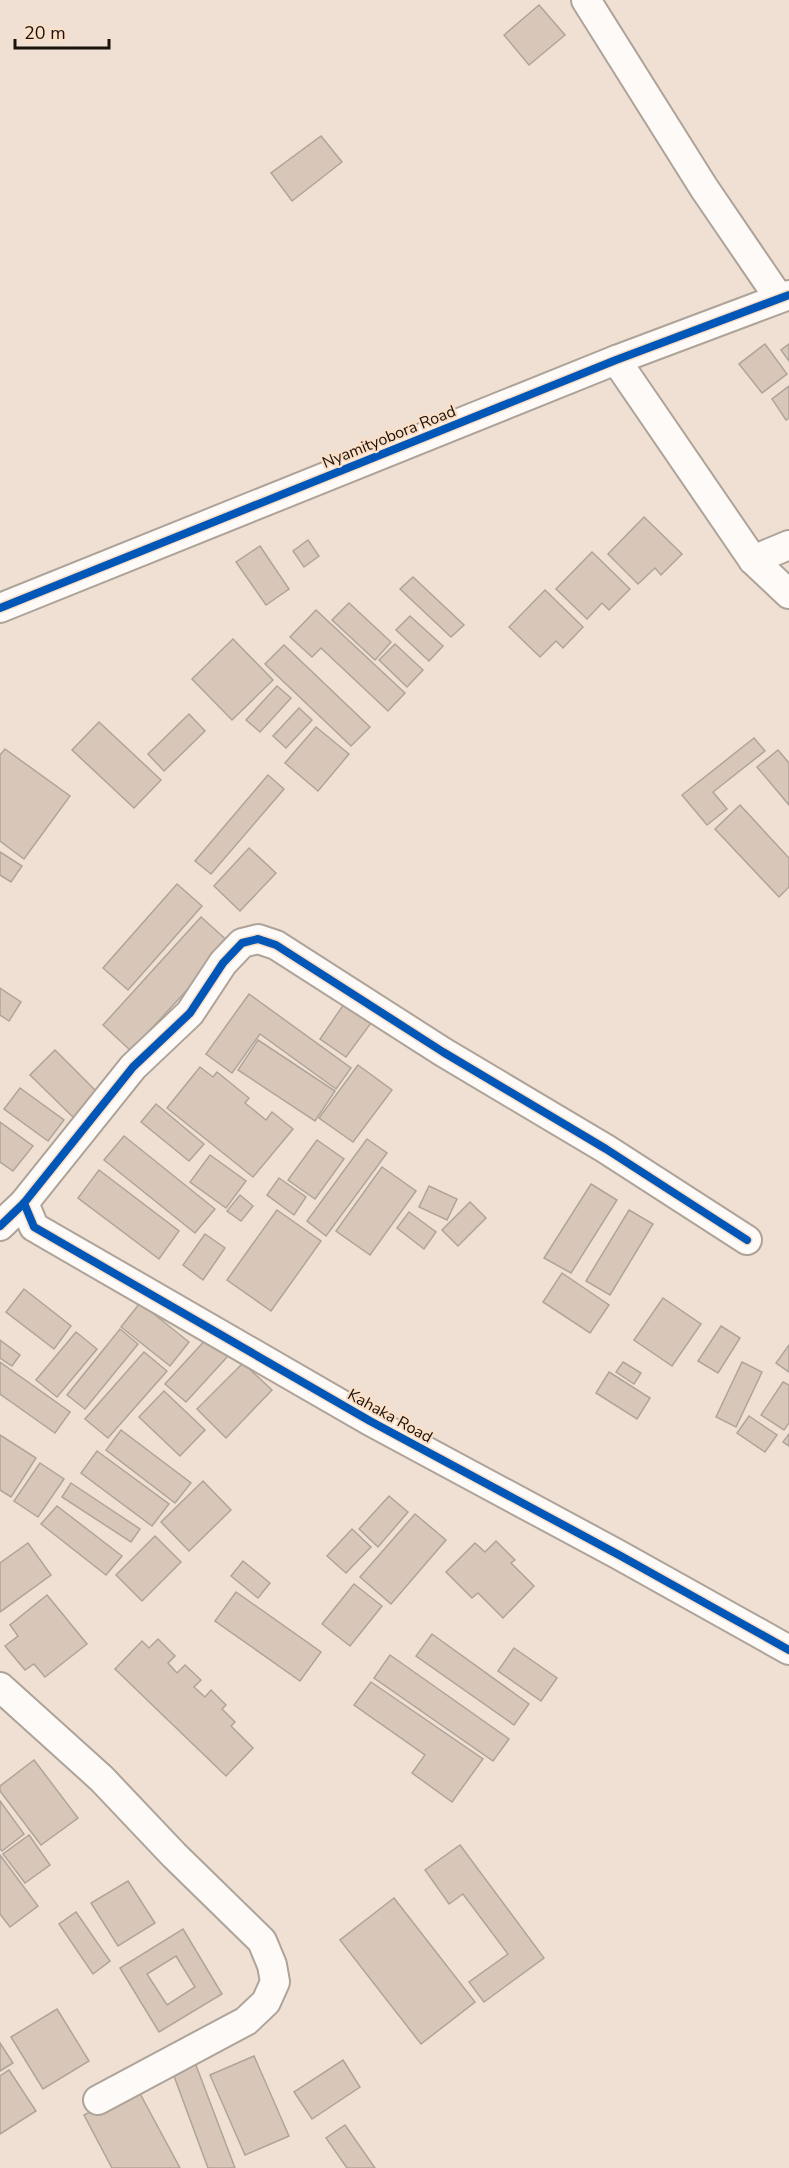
<svg xmlns="http://www.w3.org/2000/svg" width="789" height="2168" viewBox="0 0 789 2168" font-family="'Nunito Sans',sans-serif">
<rect width="100%" height="100%" fill="#efe0d3"/>
<g fill="#d8c7b8" stroke="#afa49a" stroke-width="1.5" fill-rule="evenodd">
<polygon points="539,5 565,35 529,65 504,35"/>
<polygon points="321,136 342,162 292,201 271,173"/>
<polygon points="765,344 787,374 762,393 739,364"/>
<polygon points="789,344 789,361 781,350"/>
<polygon points="789,386 789,418 786,420 772,399"/>
<polygon points="644,517 682,554 661,575 655,568 638,584 608,554"/>
<polygon points="308,540 319,556 304,567 293,551"/>
<polygon points="260,546 289,589 266,605 236,562"/>
<polygon points="592,552 630,589 609,610 602,603 587,619 556,589"/>
<polygon points="413,577 464,625 451,637 400,589"/>
<polygon points="545,590 583,627 563,648 556,641 540,657 509,627"/>
<polygon points="349,603 391,642 375,660 332,620"/>
<polygon points="316,610 405,693 388,711 321,648 312,657 290,637"/>
<polygon points="410,616 443,646 429,661 396,630"/>
<polygon points="233,639 273,680 232,720 192,679"/>
<polygon points="395,644 423,670 407,687 379,660"/>
<polygon points="284,645 370,727 351,746 265,664"/>
<polygon points="277,686 291,698 260,732 246,720"/>
<polygon points="299,708 312,720 286,748 273,736"/>
<polygon points="189,714 205,731 164,771 148,754"/>
<polygon points="99,722 161,780 134,808 72,750"/>
<polygon points="316,727 349,754 318,791 285,763"/>
<polygon points="754,738 765,751 713,792 727,809 707,825 682,795"/>
<polygon points="5,749 70,796 24,859 0,841 0,755"/>
<polygon points="778,750 789,763 789,805 757,767"/>
<polygon points="268,775 284,789 211,874 195,861"/>
<polygon points="740,805 789,858 789,887 779,897 715,829"/>
<polygon points="249,848 276,873 240,911 214,886"/>
<polygon points="0,852 22,866 11,882 0,875"/>
<polygon points="177,884 202,906 128,990 103,968"/>
<polygon points="201,917 230,943 131,1051 103,1025"/>
<polygon points="0,988 21,1002 9,1021 0,1015"/>
<polygon points="249,994 351,1068 336,1089 260,1034 232,1073 206,1054"/>
<polygon points="344,1004 371,1023 346,1057 320,1039"/>
<polygon points="258,1040 335,1091 315,1121 238,1070"/>
<polygon points="55,1050 98,1093 74,1118 30,1075"/>
<polygon points="358,1065 392,1090 353,1142 319,1118"/>
<polygon points="200,1067 213,1077 217,1072 249,1098 245,1103 266,1120 272,1112 293,1129 253,1177 167,1108"/>
<polygon points="20,1088 64,1120 48,1141 4,1109"/>
<polygon points="156,1104 204,1144 189,1161 141,1122"/>
<polygon points="0,1122 33,1146 13,1171 0,1162"/>
<polygon points="124,1136 215,1209 195,1233 104,1160"/>
<polygon points="367,1139 387,1153 326,1236 307,1221"/>
<polygon points="317,1140 344,1159 315,1199 288,1180"/>
<polygon points="210,1155 246,1181 226,1208 190,1182"/>
<polygon points="382,1167 416,1191 370,1255 336,1231"/>
<polygon points="99,1170 179,1231 159,1259 78,1198"/>
<polygon points="279,1178 306,1197 294,1215 267,1195"/>
<polygon points="591,1184 617,1200 571,1273 544,1258"/>
<polygon points="429,1186 457,1199 447,1220 419,1207"/>
<polygon points="240,1195 253,1206 241,1221 227,1211"/>
<polygon points="470,1202 486,1218 458,1246 442,1230"/>
<polygon points="277,1210 321,1241 271,1311 227,1280"/>
<polygon points="629,1210 653,1224 610,1295 586,1281"/>
<polygon points="409,1212 436,1232 424,1249 397,1228"/>
<polygon points="205,1234 225,1248 203,1280 183,1265"/>
<polygon points="562,1273 609,1305 590,1333 543,1302"/>
<polygon points="24,1289 71,1326 54,1349 6,1312"/>
<polygon points="663,1298 701,1324 672,1366 634,1340"/>
<polygon points="140,1303 189,1342 170,1366 121,1327"/>
<polygon points="721,1326 740,1338 718,1373 698,1361"/>
<polygon points="120,1329 138,1344 85,1409 67,1395"/>
<polygon points="76,1332 97,1349 57,1397 36,1380"/>
<polygon points="208,1337 228,1356 186,1402 165,1384"/>
<polygon points="0,1340 20,1355 12,1366 0,1358"/>
<polygon points="789,1345 789,1372 776,1363"/>
<polygon points="144,1352 167,1371 108,1438 85,1419"/>
<polygon points="0,1362 70,1412 55,1433 0,1394"/>
<polygon points="623,1362 641,1373 634,1384 616,1372"/>
<polygon points="742,1362 762,1372 736,1427 716,1417"/>
<polygon points="243,1363 272,1390 226,1438 197,1409"/>
<polygon points="609,1372 650,1398 637,1419 596,1393"/>
<polygon points="783,1382 789,1385 789,1423 784,1430 761,1415"/>
<polygon points="164,1391 205,1430 180,1456 139,1417"/>
<polygon points="749,1416 777,1435 765,1452 737,1433"/>
<polygon points="121,1430 191,1483 175,1503 106,1450"/>
<polygon points="789,1434 789,1446 783,1442"/>
<polygon points="0,1435 36,1458 11,1497 0,1490"/>
<polygon points="97,1451 169,1504 152,1526 81,1473"/>
<polygon points="40,1463 64,1479 38,1517 14,1501"/>
<polygon points="203,1481 231,1510 189,1551 161,1522"/>
<polygon points="71,1483 140,1529 131,1542 62,1497"/>
<polygon points="389,1496 408,1512 378,1547 359,1529"/>
<polygon points="57,1506 122,1556 106,1575 41,1524"/>
<polygon points="415,1514 446,1540 391,1604 360,1577"/>
<polygon points="352,1529 371,1547 346,1573 327,1556"/>
<polygon points="155,1536 181,1562 142,1601 116,1575"/>
<polygon points="496,1541 515,1560 511,1563 534,1586 503,1618 478,1593 472,1598 446,1572 475,1543 485,1552"/>
<polygon points="28,1543 51,1575 0,1612 0,1563"/>
<polygon points="243,1561 270,1583 258,1598 231,1576"/>
<polygon points="354,1584 382,1606 350,1646 322,1624"/>
<polygon points="236,1592 321,1652 300,1681 215,1621"/>
<polygon points="47,1595 87,1644 45,1677 34,1664 25,1670 5,1646 18,1636 10,1625"/>
<polygon points="432,1634 529,1704 514,1725 416,1656"/>
<polygon points="158,1639 175,1656 168,1663 177,1673 185,1665 201,1680 194,1687 205,1697 211,1690 226,1705 222,1709 235,1722 231,1726 253,1748 226,1776 115,1669 142,1641 149,1648"/>
<polygon points="514,1648 557,1678 541,1701 498,1671"/>
<polygon points="390,1655 509,1739 493,1761 374,1678"/>
<polygon points="371,1682 483,1759 452,1802 412,1773 425,1755 354,1705"/>
<polygon points="34,1760 78,1818 41,1845 0,1791 0,1786"/>
<polygon points="0,1801 24,1834 2,1851 0,1849"/>
<polygon points="29,1835 50,1865 25,1883 3,1854"/>
<polygon points="460,1845 544,1958 484,2002 469,1982 508,1954 463,1894 449,1904 425,1870"/>
<polygon points="0,1855 38,1906 10,1927 0,1914"/>
<polygon points="128,1881 155,1923 118,1946 91,1903"/>
<polygon points="394,1898 475,2002 421,2044 340,1940"/>
<polygon points="76,1912 110,1961 93,1974 59,1924"/>
<path d="M 183,1929 L 222,1994 L 159,2032 L 120,1968 ZM 176,1956 L 195,1987 L 167,2005 L 147,1974 Z"/>
<polygon points="57,2009 89,2061 43,2089 11,2037"/>
<polygon points="0,2043 13,2063 0,2071"/>
<polygon points="254,2056 289,2136 245,2155 210,2075"/>
<polygon points="194,2060 235,2168 208,2168 171,2068"/>
<polygon points="343,2060 360,2087 312,2119 294,2092"/>
<polygon points="9,2070 36,2111 0,2134 0,2076"/>
<polygon points="137,2088 180,2168 112,2168 84,2115"/>
<polygon points="345,2125 375,2168 347,2168 326,2138"/>
</g>
<g fill="none" stroke-linecap="round" stroke-linejoin="round">
<g stroke="#aea399" stroke-width="32">
<g id="street">
<polyline points="586,0 704,188 779,298"/>
<polyline points="616,360 753,560 789,594"/>
<polyline points="753,560 789,545"/>
<polyline points="0,608 616,360 789,295"/>
<polyline points="24,1203 133,1067 190,1013 223,963 242,943 258,939 276,945 443,1052 606,1149 747,1240"/>
<polyline points="0,1226 24,1203 34,1227 370,1421 619,1555 789,1650"/>
<polyline points="0,1687 102,1779 174,1855 262,1941 272,1965 275,1982 266,2002 246,2021 98,2100"/>
</g>
</g>
<use href="#street" stroke="#fdfaf8" stroke-width="28"/>
<g stroke="#fbdfc7" stroke-width="11">
<g id="cycleway">
<polyline points="0,608 616,360 789,295"/>
<polyline points="24,1203 133,1067 190,1013 223,963 242,943 258,939 276,945 443,1052 606,1149 747,1240"/>
<polyline points="0,1226 24,1203 34,1227 370,1421 619,1555 789,1650"/>
</g>
</g>
<use href="#cycleway" stroke="#0057b8" stroke-width="8"/>
</g>
<g text-anchor="middle" dominant-baseline="central" stroke-width="4.5" stroke-linejoin="round" paint-order="stroke">
<g font-size="16" fill="#1b120a" stroke="#fbdfc7">
<text transform="translate(389 437) rotate(-22)">Nyamityobora Road</text>
<text transform="translate(390 1416) rotate(29)">Kahaka Road</text>
</g>
</g>
<path d="M15 39v9h94v-9" fill="none" stroke="#1b120a" stroke-width="3"/>
<text x="24" y="39" font-size="18" fill="#1b120a" stroke="#fbdfc7" stroke-width="4.5" paint-order="stroke">20 m</text>
</svg>
